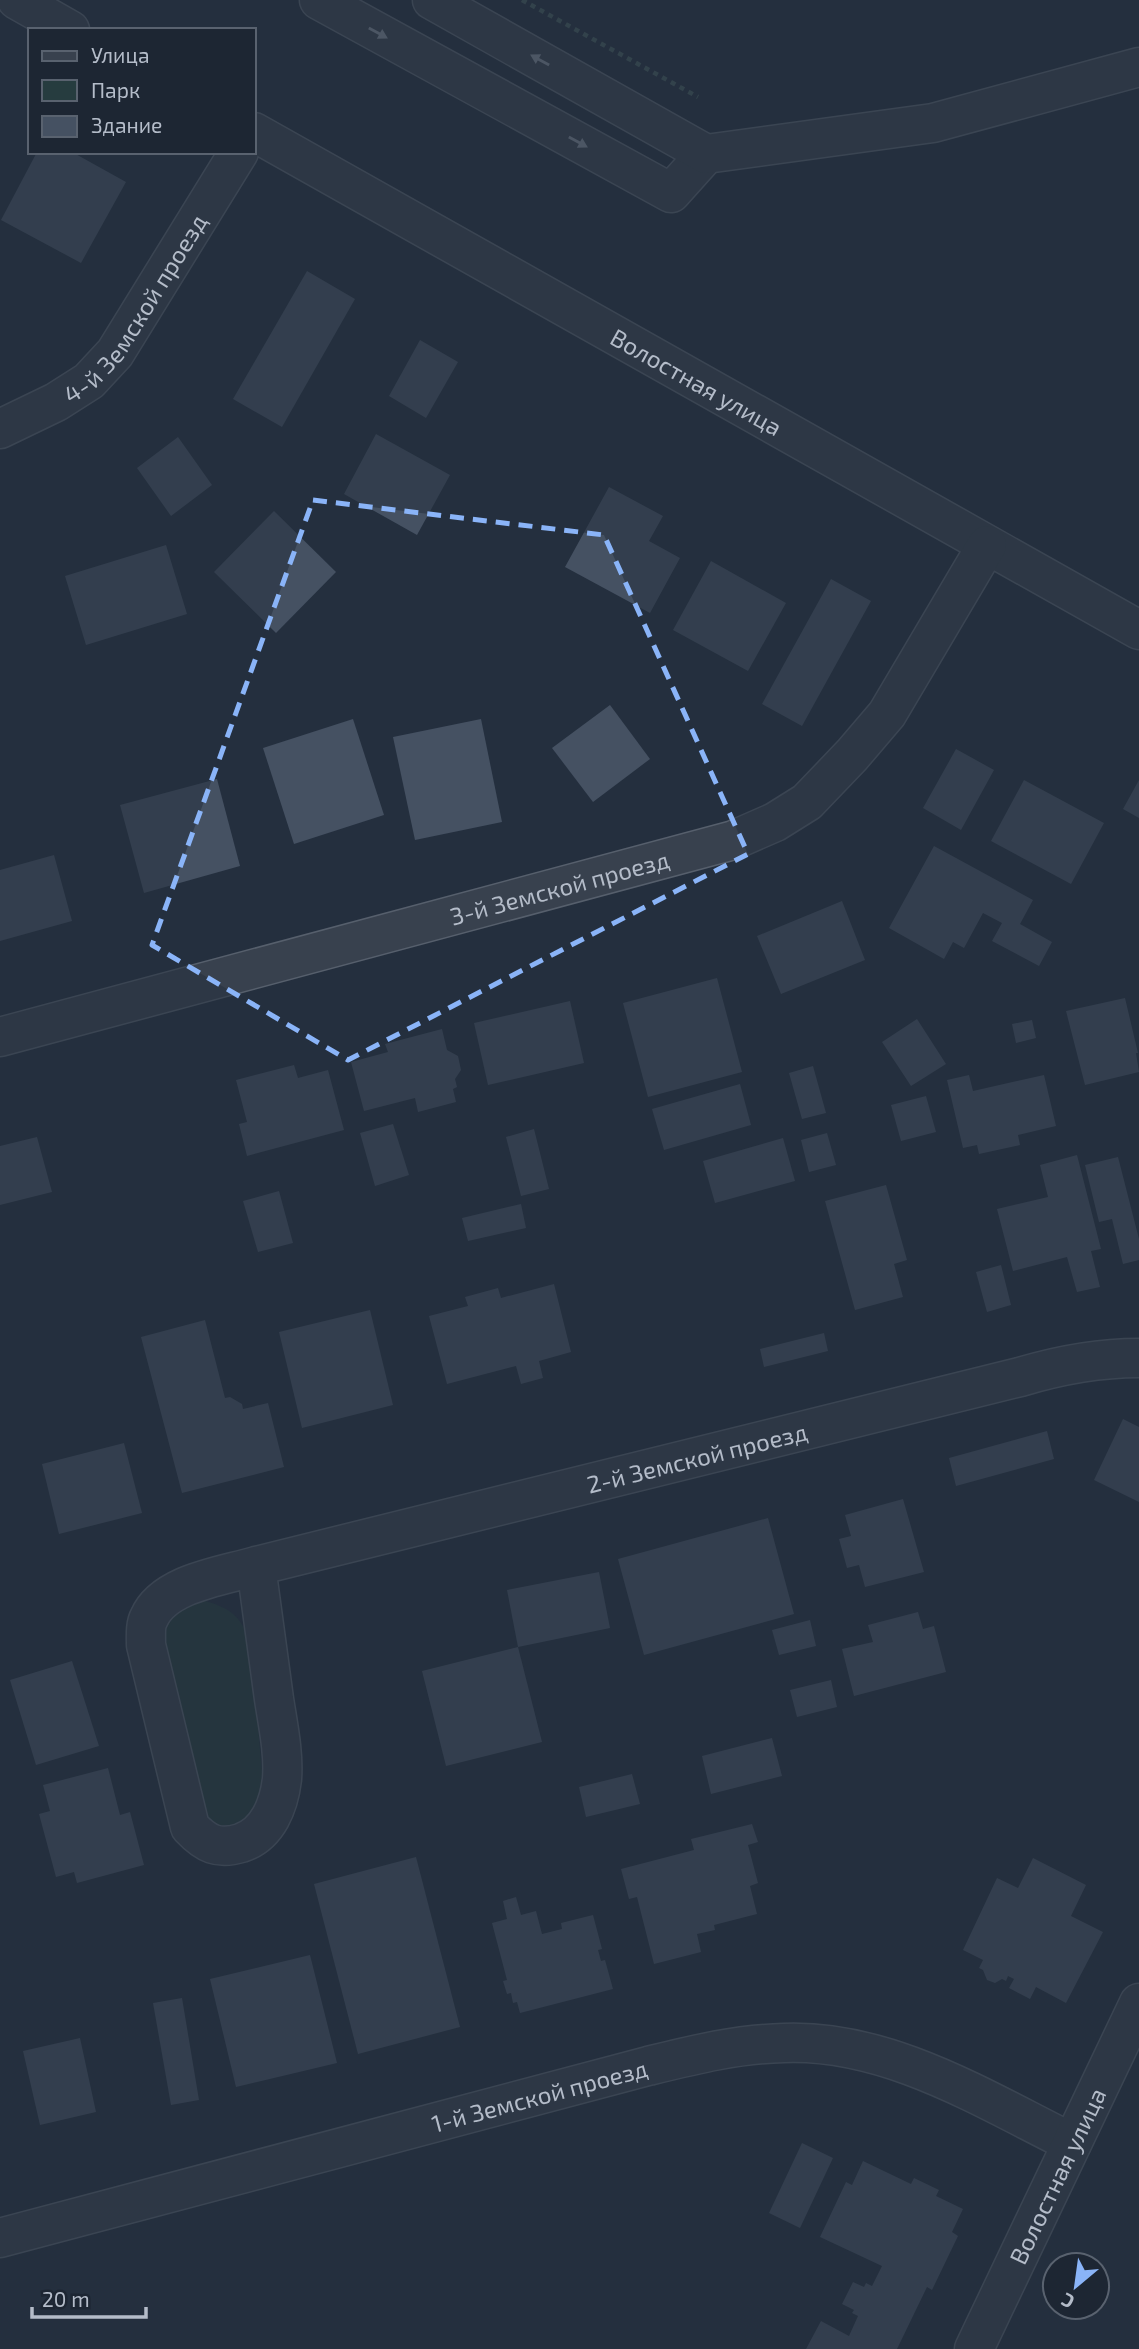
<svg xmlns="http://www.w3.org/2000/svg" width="1139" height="2349" viewBox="0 0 1139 2349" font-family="'Exo 2',sans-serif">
<rect width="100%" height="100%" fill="#242f3e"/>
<path fill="#263c3f" d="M 203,1600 C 231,1609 239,1614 251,1642 L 262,1773 C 261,1784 260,1796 255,1806 C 244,1825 222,1833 204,1819 L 161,1628 L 184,1604 Z"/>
<g fill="#455162">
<polygon points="37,152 72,152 126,182 81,263 1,220"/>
<polygon points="307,271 355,299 282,427 233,399"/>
<polygon points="420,340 458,362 426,418 389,396"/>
<polygon points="376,434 450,475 417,535 344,494"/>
<polygon points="178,437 212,485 171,516 137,468"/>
<polygon points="609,487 663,516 649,541 680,558 650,613 565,567"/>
<polygon points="274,511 336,572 276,633 214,572"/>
<polygon points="166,545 187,614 86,645 65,576"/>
<polygon points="711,561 786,603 748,671 673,630"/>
<polygon points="831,579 871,601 802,726 762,704"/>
<polygon points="610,705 650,759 593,802 552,748"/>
<polygon points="353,719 384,815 294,844 263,748"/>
<polygon points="481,719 502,822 415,840 393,737"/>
<polygon points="956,749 994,770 961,830 923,808"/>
<polygon points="217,779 240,866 144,893 120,805"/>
<polygon points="1024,780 1104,823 1071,884 991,841"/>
<polygon points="1139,780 1139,818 1123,809"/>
<polygon points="934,846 1033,900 1020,924 1052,942 1039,966 992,941 1002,923 983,913 964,948 953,942 944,959 889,928"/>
<polygon points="54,855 72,921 0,941 0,870"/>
<polygon points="842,901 865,960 781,994 757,936"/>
<polygon points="717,978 742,1072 648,1097 623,1003"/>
<polygon points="1125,998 1138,1053 1136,1053 1139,1072 1085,1085 1066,1011"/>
<polygon points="570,1001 584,1063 488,1085 474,1023"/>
<polygon points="917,1019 946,1064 911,1086 882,1042"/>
<polygon points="1032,1020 1036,1038 1016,1043 1012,1024"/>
<polygon points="442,1029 447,1050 458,1056 461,1070 455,1079 457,1087 453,1089 456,1102 418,1112 415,1098 364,1111 351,1062 388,1052 385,1044"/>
<polygon points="294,1065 298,1078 328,1070 344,1130 247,1156 239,1124 247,1122 236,1080"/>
<polygon points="813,1066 826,1113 802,1119 789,1073"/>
<polygon points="969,1075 973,1091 1044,1075 1056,1126 1018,1135 1020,1145 979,1154 977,1145 963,1148 947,1080"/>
<polygon points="740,1084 751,1125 664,1150 652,1109"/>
<polygon points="926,1096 936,1132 901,1141 891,1105"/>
<polygon points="393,1124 409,1175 375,1186 360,1133"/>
<polygon points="534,1129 549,1189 521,1196 506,1137"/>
<polygon points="827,1133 836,1165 809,1172 801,1140"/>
<polygon points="37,1137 52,1192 0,1205 0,1146"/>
<polygon points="783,1138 795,1181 715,1203 703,1161"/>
<polygon points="1077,1155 1101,1249 1091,1251 1100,1287 1077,1292 1067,1257 1013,1271 997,1209 1048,1197 1040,1165"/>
<polygon points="1118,1157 1139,1239 1139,1260 1123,1264 1112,1219 1099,1222 1085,1165"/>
<polygon points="886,1185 907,1260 894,1264 903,1297 855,1310 825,1201"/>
<polygon points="279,1191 293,1243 258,1252 243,1201"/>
<polygon points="521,1204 526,1228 468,1241 462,1218"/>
<polygon points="1001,1265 1011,1305 987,1312 976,1272"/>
<polygon points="554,1284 571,1352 539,1361 543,1378 521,1384 516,1366 447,1384 429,1316 468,1306 465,1297 498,1288 501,1298"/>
<polygon points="370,1310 393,1405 302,1428 279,1332"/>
<polygon points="205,1320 225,1398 230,1397 242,1404 243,1409 268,1403 284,1467 182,1493 141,1337"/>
<polygon points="824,1333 828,1351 764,1367 760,1349"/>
<polygon points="1123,1419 1139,1427 1139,1502 1094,1480"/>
<polygon points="1047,1431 1054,1459 956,1486 949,1458"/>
<polygon points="124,1443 142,1513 59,1534 42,1464"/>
<polygon points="903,1499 924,1572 865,1587 859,1565 847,1568 839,1539 851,1536 845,1515"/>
<polygon points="768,1518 794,1614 644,1655 618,1559"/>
<polygon points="599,1572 610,1628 518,1647 507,1590"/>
<polygon points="918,1612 923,1629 934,1626 946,1672 854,1696 842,1649 873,1642 868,1625"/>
<polygon points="810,1620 816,1646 779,1655 772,1630"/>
<polygon points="518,1647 542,1742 446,1766 422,1671"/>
<polygon points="72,1661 99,1746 36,1765 10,1680"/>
<polygon points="831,1680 837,1707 797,1717 790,1690"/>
<polygon points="772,1738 782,1776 711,1794 702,1756"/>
<polygon points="108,1768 120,1815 130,1812 144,1865 77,1883 74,1872 56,1877 39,1814 50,1811 43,1785"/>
<polygon points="632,1774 640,1804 586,1817 579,1787"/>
<polygon points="752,1824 758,1842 748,1845 758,1883 750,1886 757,1914 714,1925 715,1930 697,1934 701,1952 654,1964 637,1897 629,1899 621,1869 694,1850 691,1839"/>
<polygon points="416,1857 460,2027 358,2054 314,1884"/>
<polygon points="1033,1858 1086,1885 1071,1916 1103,1932 1066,2003 1036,1987 1030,1999 1009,1988 1014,1979 1008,1976 1006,1981 1002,1979 995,1983 987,1980 983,1970 979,1968 983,1960 963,1950 997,1878 1018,1888"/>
<polygon points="516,1897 521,1915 536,1911 542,1934 562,1929 561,1923 593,1915 602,1949 598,1950 601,1961 605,1960 613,1989 520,2013 517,2002 513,2003 511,1993 507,1994 503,1981 507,1980 492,1923 507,1919 503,1901"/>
<polygon points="310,1955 337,2063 236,2087 210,1979"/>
<polygon points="182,1998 199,2100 171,2105 153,2003"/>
<polygon points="80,2038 96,2112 40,2125 23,2051"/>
<polygon points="802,2143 833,2158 800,2228 769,2213"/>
<polygon points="863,2161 911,2184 914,2178 939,2190 936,2196 963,2209 952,2232 958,2236 932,2290 927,2287 897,2349 806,2349 821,2321 849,2336 858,2316 852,2313 854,2310 842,2304 853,2282 864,2287 866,2283 872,2286 882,2266 820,2237 846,2182 852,2185"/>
</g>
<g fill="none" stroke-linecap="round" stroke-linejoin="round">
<g stroke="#565f6c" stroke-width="41">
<g id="minor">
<polyline points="17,0 70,30"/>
<polyline points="319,0 671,193 706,154"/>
<polyline points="432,0 706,154 933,123 1139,67"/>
<path id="s1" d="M 254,132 L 1139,630"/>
<path id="s2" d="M 0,429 L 56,402 L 89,381 L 115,353 L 239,152"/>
<path id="s3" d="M 0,1037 L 734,840 L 775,822 L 807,802 L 852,755 L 887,714 L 987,545"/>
<path id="s4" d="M 256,1566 C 262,1611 268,1655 274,1699 C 278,1725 284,1753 282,1779 C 279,1805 268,1834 241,1843 C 218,1850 206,1844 190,1827 L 146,1645 C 146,1637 145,1625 149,1618 C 164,1583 223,1576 256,1566 L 1020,1377 C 1060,1365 1097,1358 1139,1358"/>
<path id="s5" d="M 0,2238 L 648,2066 C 693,2055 737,2044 784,2043 C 888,2039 983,2099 1072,2143"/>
<path id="s6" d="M 974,2349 L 1139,2003"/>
</g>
</g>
<polyline stroke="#44595c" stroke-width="4.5" stroke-dasharray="5 5" stroke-linecap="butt" points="522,0 698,97"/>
<use href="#minor" stroke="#38414e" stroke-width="38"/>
</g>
<defs><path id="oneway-solid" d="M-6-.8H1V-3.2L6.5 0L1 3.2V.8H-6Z" transform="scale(1.75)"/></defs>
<g fill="#7c8592">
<use href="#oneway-solid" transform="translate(378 33) rotate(29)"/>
<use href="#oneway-solid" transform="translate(540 60) rotate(-151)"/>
<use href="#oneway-solid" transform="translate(578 142) rotate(29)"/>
</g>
<path d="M0 0H1139V2349H0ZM 313,500 L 604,535 L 748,854 L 348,1060 L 152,945 Z" fill="#242f3e" fill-opacity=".55" fill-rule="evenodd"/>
<path fill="none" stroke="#8ab4f8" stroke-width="5" stroke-dasharray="14 9" stroke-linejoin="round" d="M 313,500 L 604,535 L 748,854 L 348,1060 L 152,945 Z"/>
<g text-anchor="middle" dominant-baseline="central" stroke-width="6" stroke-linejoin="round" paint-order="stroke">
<g font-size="24" fill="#b4bcc9" stroke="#1d2633">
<text stroke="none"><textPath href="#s2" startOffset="187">4-й Земской проезд</textPath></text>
<text stroke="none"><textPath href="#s1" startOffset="508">Волостная улица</textPath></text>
<text stroke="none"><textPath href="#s3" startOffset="579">3-й Земской проезд</textPath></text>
<text stroke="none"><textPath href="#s4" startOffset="1144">2-й Земской проезд</textPath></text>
<text stroke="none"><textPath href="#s5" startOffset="558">1-й Земской проезд</textPath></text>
<text stroke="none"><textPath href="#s6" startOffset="192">Волостная улица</textPath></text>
</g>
</g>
<rect x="28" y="28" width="228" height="126" fill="#1d2633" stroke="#59626f" stroke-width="2"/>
<rect x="42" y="51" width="35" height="10" fill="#38414e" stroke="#59626f" stroke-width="2"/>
<text x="91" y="63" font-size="21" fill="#b4bcc9">Улица</text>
<rect x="42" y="80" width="35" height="21" fill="#263c3f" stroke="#59626f" stroke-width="2"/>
<text x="91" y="98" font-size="21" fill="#b4bcc9">Парк</text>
<rect x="42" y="116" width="35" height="21" fill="#455162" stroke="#59626f" stroke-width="2"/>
<text x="91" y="133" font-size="21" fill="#b4bcc9">Здание</text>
<g transform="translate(1076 2286) rotate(209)"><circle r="33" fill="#1d2633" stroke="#59626f" stroke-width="2"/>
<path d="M0-5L12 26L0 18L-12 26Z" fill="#8ab4f8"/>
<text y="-10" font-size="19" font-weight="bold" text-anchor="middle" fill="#b4bcc9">С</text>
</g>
<path d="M32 2307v10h114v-10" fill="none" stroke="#b4bcc9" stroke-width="3.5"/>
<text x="42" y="2307" font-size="21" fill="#b4bcc9" stroke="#1d2633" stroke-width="5" paint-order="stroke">20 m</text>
</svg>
